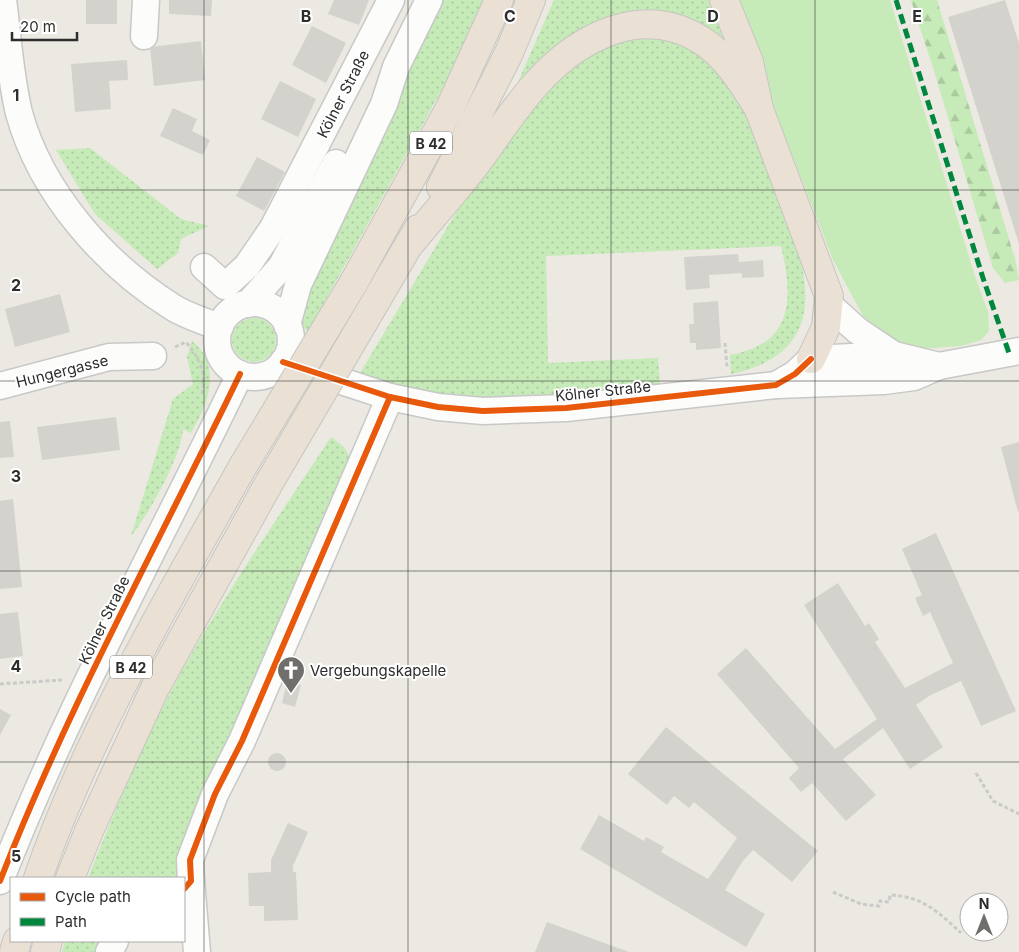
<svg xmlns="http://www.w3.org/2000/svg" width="1019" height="952" viewBox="0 0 1019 952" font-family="Inter,sans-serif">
<defs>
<pattern id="grass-dots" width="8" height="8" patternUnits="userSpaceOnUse" patternTransform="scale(1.25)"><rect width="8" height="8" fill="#c6eab8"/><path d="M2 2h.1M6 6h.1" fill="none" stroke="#aac99e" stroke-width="1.8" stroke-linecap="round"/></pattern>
<pattern id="forest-firs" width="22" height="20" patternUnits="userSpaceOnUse" patternTransform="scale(1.25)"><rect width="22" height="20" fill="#c6eab8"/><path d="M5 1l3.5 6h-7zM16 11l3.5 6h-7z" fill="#aac99e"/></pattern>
</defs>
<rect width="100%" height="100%" fill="#ebe9e2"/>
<g fill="url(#grass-dots)">
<path d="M 441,0 L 483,0 L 450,75 L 308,332 C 298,321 300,308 303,293 Z"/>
<polygon points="554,0 713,0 723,22 729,52 669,18 514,91"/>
<path d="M 628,35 C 641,35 661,33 673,37 C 684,41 697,50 706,57 C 736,80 753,134 767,168 C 798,244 850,349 731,374 L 730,355 C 793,344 794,300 781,246 L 546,256 L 548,363 L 658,358 L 660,385 C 560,391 456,415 360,373 L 475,181 L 519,121 L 582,56 Z"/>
<polygon points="90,148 181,219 209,226 181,239 178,253 157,269 95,214 56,150"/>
<circle cx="254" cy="340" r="22"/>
<path d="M 192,341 C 223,366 208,404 191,433 L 183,429 C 181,457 149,514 131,536 L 173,399 L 193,384 L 187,357 Z"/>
<path d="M 331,437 L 344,447 L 350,457 L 183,878 L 88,878 C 116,807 146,735 184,667 C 229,588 281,513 331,437 Z"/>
<polygon points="65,941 105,941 100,952 62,952"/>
</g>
<polygon fill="url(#forest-firs)" points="911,0 937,0 1015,259 1019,280 1005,283 993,268 935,74"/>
<polygon fill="#c6eab8" points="732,0 890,0 975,276 988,312 989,331 981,340 961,346 918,349 900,342 881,331 863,316 833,260"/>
<g fill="#d4d2cd">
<rect x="86" y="0" width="31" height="24"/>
<polygon points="169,0 212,0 211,16 169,14"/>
<polygon points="334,0 369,0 359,25 328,14"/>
<polygon points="1005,0 1019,43 1019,244 948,17"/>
<polygon points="312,26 346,43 326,83 292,65"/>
<polygon points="201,41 205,80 154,86 150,47"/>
<polygon points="127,60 128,80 109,81 111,109 75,112 71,64"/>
<polygon points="280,81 316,99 298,137 261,119"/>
<polygon points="173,108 197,119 192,131 210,140 203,155 160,136"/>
<polygon points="257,157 285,172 264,211 236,196"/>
<polygon points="738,254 739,262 763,260 764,277 742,278 742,273 709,275 710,288 686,290 684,257"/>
<polygon points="60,294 70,332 15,347 5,309"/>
<polygon points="718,301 721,348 696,350 696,343 690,343 689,324 694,324 693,303"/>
<polygon points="116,417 120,450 42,460 37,427"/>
<polygon points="10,421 14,457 0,458 0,422"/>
<polygon points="1019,442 1019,511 1018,512 1001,447"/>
<polygon points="13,499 22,587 0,589 0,501"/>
<polygon points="936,533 1016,711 981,726 961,681 929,696 916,705 943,747 910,769 883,728 843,759 876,795 846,821 812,783 801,792 789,778 799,768 717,674 746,648 835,749 877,719 804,605 838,583 865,626 869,623 879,639 875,642 905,688 953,663 930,612 923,616 915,598 922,595 902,549"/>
<polygon points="18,612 23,656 0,659 0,614"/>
<polygon points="287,681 301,685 295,707 282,703"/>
<polygon points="0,709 11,715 0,735"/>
<polygon points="666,727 818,851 792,882 753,850 742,862 725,890 765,914 746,947 580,849 599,815 644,841 646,837 664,847 661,852 708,879 737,838 694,802 689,808 674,796 667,805 628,774"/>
<circle cx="277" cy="762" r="9"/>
<polygon points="288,823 308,832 293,866 293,872 296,872 298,920 264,921 264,906 249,906 248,873 271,872 271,860"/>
<polygon points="547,922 629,952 535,952"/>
</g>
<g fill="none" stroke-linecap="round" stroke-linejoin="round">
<g stroke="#c8c8c8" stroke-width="29">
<g id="minor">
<path d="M 3,0 C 8,37 10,76 19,113 C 41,193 105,265 174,308 C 188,316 205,322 220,327"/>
<polyline points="144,36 146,0"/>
<polyline points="204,267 225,286 247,266 273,228 391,0"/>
<circle cx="254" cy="340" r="37"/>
<polyline points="248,304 281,267 336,163"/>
<polyline points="830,306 858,331 894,355 939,366"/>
<polyline points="287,325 298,285 384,104 396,67 429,0"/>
<polyline points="811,359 894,355"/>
<polyline points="283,362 390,397 438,407 483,411 566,408 776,385 795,374 811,359"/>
<polyline points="777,385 884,381 914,377 939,366 1019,351"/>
<polyline points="0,386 109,357 153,356"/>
<path d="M 0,881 C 68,706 159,543 240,374"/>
<polyline points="191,881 197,952"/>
<polyline points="184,889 191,881 190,860 215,794 242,741 390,397"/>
<polyline points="109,952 115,941"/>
</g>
</g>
<g stroke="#c6c5c3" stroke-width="30">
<g id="highway">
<polyline points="724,0 749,62 759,109 829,296 826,327 811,359"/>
<polyline points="441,187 508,55 531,0"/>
<path d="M 409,245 C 432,217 457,189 479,160 C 498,134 515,107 536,84 C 578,37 642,3 701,40 C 727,56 743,84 759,109"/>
<polyline points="354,282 450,108 499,0"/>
<polyline points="376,301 418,229"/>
<path d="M 38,878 C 88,733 168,600 243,466"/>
<polyline points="70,878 89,831 155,688 269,483"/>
<polyline points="14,952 17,941"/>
<polyline points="45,952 48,941"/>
</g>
</g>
<g stroke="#cacac9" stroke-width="3" stroke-dasharray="4 2.5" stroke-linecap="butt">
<polyline points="725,343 727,367"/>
<path d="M 175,347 L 186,342 C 199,358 207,372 202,394"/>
<polyline points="0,684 62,680"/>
<polyline points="976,773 993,801 1019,814"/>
<path d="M 833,892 L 861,904 L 879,906 L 880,901 L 889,902 L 890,895 C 924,897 937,911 961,933"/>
</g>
<use href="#minor" stroke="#fcfcfb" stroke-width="26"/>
<use href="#highway" stroke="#eae1d4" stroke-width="28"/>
<g stroke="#c6c5c3" stroke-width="30" stroke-linecap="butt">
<g id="highway-bridge">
<polyline points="243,466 354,282"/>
<polyline points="269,483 376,301"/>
</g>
</g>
<use href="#highway-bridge" stroke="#eae1d4" stroke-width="28"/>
<polyline stroke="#00873e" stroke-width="5" stroke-dasharray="10 5" stroke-linecap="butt" points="896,0 983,278 1009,353"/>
<g stroke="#fff" stroke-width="9">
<g id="cycleway">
<polyline points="283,362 390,397 438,407 483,411 566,408 776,385 795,374 811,359"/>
<path d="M 0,881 C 68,706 159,543 240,374"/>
<polyline points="184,889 191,881 190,860 215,794 242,741 390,397"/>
</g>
</g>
<use href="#cycleway" stroke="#e8590c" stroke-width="6"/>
</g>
<path fill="none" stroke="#2d2d2d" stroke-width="1" stroke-opacity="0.55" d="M 204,0 L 204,952M 408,0 L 408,952M 611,0 L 611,952M 815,0 L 815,952M 0,190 L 1019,190M 0,381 L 1019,381M 0,571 L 1019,571M 0,762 L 1019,762"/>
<defs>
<g id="church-pin" transform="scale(1.4375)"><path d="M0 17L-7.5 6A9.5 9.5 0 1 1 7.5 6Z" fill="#706f6c" stroke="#fff"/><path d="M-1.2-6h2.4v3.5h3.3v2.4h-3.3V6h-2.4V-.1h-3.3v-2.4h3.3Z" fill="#fff"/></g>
</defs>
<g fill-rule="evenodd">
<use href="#church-pin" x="291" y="670"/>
</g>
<g text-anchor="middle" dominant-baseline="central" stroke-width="4" stroke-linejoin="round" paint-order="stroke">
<g fill="#fff" stroke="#6c6c6c" stroke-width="1">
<rect x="410" y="131.5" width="42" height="23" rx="4"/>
<rect x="110" y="655.5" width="42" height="23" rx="4"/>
</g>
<g font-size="14" font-weight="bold" fill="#2d2d2d">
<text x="431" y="143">B 42</text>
<text x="131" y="667">B 42</text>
</g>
<g font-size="15" fill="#2d2d2d" stroke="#fff">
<text transform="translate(343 94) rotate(-63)">Kölner Straße</text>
<text transform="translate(62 371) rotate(-14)">Hungergasse</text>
<text transform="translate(603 391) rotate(-6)">Kölner Straße</text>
<text transform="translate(104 620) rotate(-64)">Kölner Straße</text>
</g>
<g font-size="15" fill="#2d2d2d" stroke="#fff" text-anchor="start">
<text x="310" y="670">Vergebungskapelle</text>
</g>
</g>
<g font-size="16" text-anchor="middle" font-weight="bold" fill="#2d2d2d" stroke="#fff" stroke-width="4" stroke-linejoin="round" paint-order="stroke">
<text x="306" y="22">B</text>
<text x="510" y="22">C</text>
<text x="713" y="22">D</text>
<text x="917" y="22">E</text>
<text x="16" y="101">1</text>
<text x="16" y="291">2</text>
<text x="16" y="482">3</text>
<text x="16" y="672">4</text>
<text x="16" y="862">5</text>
</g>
<rect x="10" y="877" width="175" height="65" fill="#ffffff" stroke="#ababab"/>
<rect x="20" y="893" width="25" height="8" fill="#e8590c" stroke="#ababab"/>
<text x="55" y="902" font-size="15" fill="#2d2d2d">Cycle path</text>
<rect x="20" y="918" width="25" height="8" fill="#00873e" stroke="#ababab"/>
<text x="55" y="927" font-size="15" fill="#2d2d2d">Path</text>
<g transform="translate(984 917)"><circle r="24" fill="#ffffff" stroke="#ababab"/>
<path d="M0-4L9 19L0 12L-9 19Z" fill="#706f6c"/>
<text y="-8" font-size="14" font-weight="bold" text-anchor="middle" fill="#2d2d2d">N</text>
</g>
<path d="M12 32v8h65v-8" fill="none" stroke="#2d2d2d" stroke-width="2.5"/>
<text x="20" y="32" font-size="15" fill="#2d2d2d" stroke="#ffffff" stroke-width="4" paint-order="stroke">20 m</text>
</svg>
